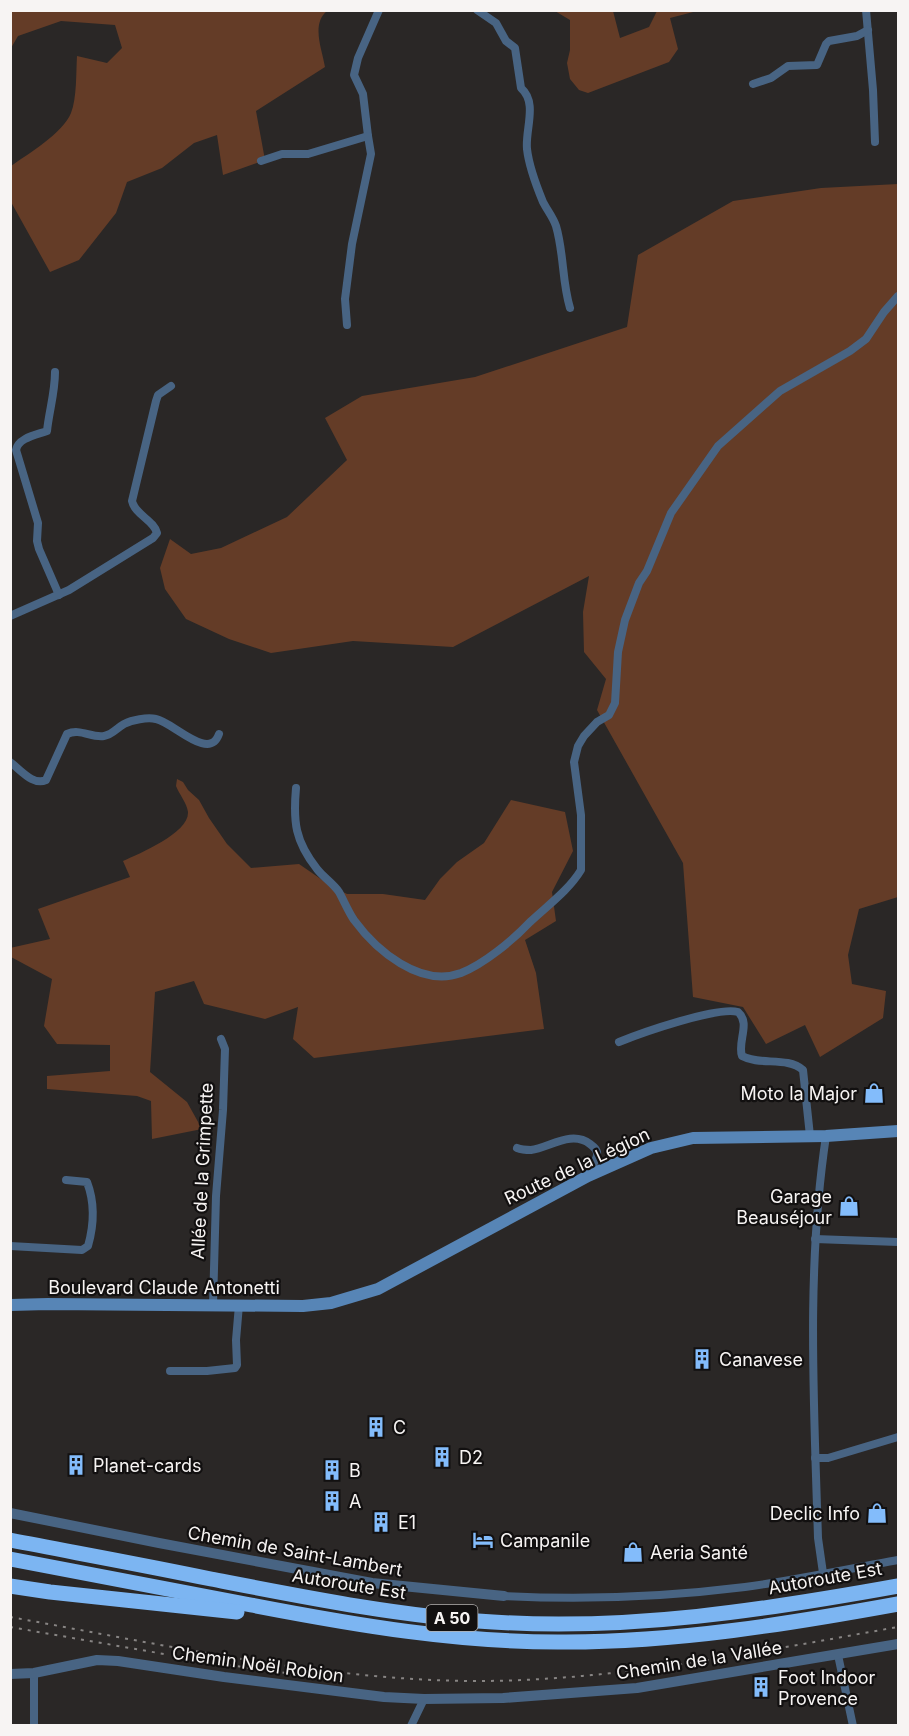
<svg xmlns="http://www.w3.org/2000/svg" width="909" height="1736" viewBox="0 0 909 1736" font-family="Inter,sans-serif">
<rect width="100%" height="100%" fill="#2a2726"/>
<g fill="#643c27">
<path d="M 11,11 L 327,11 C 311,24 322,49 325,67 L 256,111 L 265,160 L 223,175 L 217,135 L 194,143 L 162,168 L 127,182 L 116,213 L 79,260 L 50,272 L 11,202 L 11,166 C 28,154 63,133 71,113 C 77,98 76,72 77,56 L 107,63 L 122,48 L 115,25 L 61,21 L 18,36 L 11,48 Z"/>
<polygon points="555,11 613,11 620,38 649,27 657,11 697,11 670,18 678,49 669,62 588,93 579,90 570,79 567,63 570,50 570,20"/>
<polygon points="898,184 898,897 859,909 848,955 852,984 886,991 883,1018 820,1057 805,1025 766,1044 743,1007 693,997 683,863 597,710 606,679 584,652 583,612 589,576 453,647 353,641 271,653 229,639 186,619 165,589 160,568 170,539 191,554 221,548 287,517 347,460 325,418 362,396 475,377 627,327 638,255 733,201 821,188"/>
<path d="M 177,779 L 183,782 L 188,790 L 199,800 L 209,818 L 227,844 L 251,868 L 299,864 L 331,886 L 347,894 L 383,894 L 425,900 L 440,879 L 457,862 L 484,843 L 511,800 L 565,812 L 573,851 L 552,892 L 556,921 L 525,940 L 536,973 L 544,1029 L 314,1058 L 293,1039 L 298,1007 L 265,1019 L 204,1004 L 194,981 L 155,992 L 150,1072 L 187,1102 L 202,1129 L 152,1139 L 151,1101 L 137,1096 L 47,1089 L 47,1076 L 110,1071 L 110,1045 L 57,1044 L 44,1026 L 52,979 L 11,957 L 10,948 L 50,939 L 38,909 L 130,877 L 123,861 C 140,853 189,833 188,812 C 187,803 179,794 176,786 Z"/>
</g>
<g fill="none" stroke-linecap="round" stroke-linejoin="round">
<g stroke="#486483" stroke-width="8">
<path d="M 477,10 L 496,23 L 506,41 L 515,48 L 521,88 C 538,103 525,129 527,149 C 529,167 536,185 543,202 C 547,210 553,217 556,226 C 564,253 562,282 570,308"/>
<polyline points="866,10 873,90 875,142"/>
<polyline points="753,84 771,78 788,66 817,65 826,44 829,41 857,36 868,30"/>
<polyline points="261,161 282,154 308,154 368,136 363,94 354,75 358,58 379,10"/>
<polyline points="347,325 345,299 352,244 371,154 368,136"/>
<path d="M 55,372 C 55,393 49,411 47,431 C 36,435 18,438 16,450 L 38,523 L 37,541 L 39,549 L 59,595"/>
<path d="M 10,616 L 69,590 L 153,538 L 157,533 C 154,520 135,515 132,501 L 156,401 L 158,395 L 171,386"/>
<path d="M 10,762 C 21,770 33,786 46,780 L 67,734 C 80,728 91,738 104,736 C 112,735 117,728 124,724 C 132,720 147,717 156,719 C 173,722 209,762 219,734"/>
<path d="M 296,788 C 293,822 295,841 317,869 C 323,877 333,883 339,892 C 344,901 348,911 354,920 C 376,950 420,988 461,973 C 484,964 513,940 530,922 C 547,906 569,890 581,870 L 581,815 L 574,762 L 578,746 L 584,736 L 597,722 L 609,715 L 615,703 L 618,652 L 625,620 L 639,583 L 647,571 L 671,513 L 718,446 L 780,391 L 850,351 L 866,339 L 884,312 L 898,296"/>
<path d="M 619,1042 C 641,1033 718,1006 738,1012 C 751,1023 737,1042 742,1056 C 760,1066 787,1056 803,1070 L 810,1136"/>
<path d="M 517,1148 C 522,1150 526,1150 531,1150 C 550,1147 572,1130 590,1144 C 594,1147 598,1150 597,1155 C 596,1163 589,1168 588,1176"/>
<polyline points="815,1239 898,1242"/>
<path d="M 10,1246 L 82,1250 L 88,1246 C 94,1225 95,1203 87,1182 L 66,1180"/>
<polyline points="213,1305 216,1196 223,1110 225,1049 221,1039"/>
<polyline points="170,1371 207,1371 235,1368 237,1365 236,1340 239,1305"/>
<polyline points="815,1458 828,1458 898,1437"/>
<path d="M 823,1573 L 818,1538 C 814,1404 806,1269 826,1136"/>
<path d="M 504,1596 C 584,1600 665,1597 745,1587 C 797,1580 848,1569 898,1560"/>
<polyline points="838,1655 853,1726"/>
<polyline points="34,1726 34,1673"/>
<polyline points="411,1726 424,1699"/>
</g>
<g stroke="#486483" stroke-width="10">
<polyline points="10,1513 159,1543 372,1583 504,1596"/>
<polyline points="10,1674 34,1673 97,1660 118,1661 224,1677 384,1697 424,1699 503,1698 637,1688 898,1644"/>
</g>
<polyline stroke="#5785b6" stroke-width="12" points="10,1305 48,1304 303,1306 331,1303 378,1289 588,1176 651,1148 693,1138 826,1136 898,1131"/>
<g stroke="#7cb5f2" stroke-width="15">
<path d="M 10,1540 C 77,1553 144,1565 211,1579 C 304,1597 398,1616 493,1622 C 630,1631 765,1610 898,1586"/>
<path d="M 10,1559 C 91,1574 171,1590 251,1605 C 355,1625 459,1643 566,1642 C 678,1642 788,1624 898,1604"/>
<polyline points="10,1586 50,1592 237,1612"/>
</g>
<g stroke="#878483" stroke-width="2" stroke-dasharray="3 6" stroke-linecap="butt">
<path d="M 10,1617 C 160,1644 316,1679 468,1681 C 613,1682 756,1652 898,1627"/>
<polyline points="10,1627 164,1654"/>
<polyline points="229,1665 300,1675"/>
</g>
</g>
<defs>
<g id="shop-bare" transform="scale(1.62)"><path d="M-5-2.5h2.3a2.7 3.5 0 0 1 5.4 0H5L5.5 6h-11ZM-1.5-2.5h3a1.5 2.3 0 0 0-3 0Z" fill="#83bcfb" stroke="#121010" stroke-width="2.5" paint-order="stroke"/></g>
<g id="building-bare" transform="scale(1.62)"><path d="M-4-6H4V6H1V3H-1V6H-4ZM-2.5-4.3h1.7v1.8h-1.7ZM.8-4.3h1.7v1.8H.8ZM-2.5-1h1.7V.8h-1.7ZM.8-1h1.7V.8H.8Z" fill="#83bcfb" stroke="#121010" stroke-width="2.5" paint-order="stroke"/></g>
<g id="hotel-bare" transform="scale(1.62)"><path d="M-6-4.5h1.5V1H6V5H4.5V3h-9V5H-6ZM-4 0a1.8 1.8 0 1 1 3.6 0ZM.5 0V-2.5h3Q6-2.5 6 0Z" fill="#83bcfb" stroke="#121010" stroke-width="2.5" paint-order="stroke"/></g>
</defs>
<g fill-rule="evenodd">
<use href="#shop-bare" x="874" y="1093"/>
<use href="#shop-bare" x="849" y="1206"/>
<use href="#building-bare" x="702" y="1359"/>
<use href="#building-bare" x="376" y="1427"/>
<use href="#building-bare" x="442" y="1457"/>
<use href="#building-bare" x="76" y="1465"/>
<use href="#building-bare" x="332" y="1470"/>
<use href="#building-bare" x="332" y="1501"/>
<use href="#shop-bare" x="877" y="1513"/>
<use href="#building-bare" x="381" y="1522"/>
<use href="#hotel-bare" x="483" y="1540"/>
<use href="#shop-bare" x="633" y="1552"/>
<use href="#building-bare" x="761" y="1687"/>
</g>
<g text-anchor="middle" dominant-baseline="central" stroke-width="4.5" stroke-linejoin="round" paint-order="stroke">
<rect fill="#121010" stroke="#b2b0af" stroke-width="1.5" x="426.5" y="1605" width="51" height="26" rx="4.5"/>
<g font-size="16" font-weight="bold" fill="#f7f4f3">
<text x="452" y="1618">A 50</text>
</g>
<g font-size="18" fill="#f7f4f3" stroke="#121010" text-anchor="start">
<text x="857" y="1093" text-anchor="end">Moto la Major</text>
<text x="832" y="1196" text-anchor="end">Garage<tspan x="832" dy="21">Beauséjour</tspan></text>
<text x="719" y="1359">Canavese</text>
<text x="393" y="1427">C</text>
<text x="459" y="1457">D2</text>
<text x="93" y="1465">Planet-cards</text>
<text x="349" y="1470">B</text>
<text x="349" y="1501">A</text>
<text x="860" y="1513" text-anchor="end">Declic Info</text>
<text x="398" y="1522">E1</text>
<text x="500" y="1540">Campanile</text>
<text x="650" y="1552">Aeria Santé</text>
<text x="778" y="1677">Foot Indoor<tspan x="778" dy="21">Provence</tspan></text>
</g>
<g font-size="18" fill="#f7f4f3" stroke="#121010">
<text transform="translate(577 1166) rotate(-25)">Route de la Légion</text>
<text transform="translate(202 1171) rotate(-87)">Allée de la Grimpette</text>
<text x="164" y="1287">Boulevard Claude Antonetti</text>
<text transform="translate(295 1551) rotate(10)">Chemin de Saint-Lambert</text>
<text transform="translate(825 1578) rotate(-10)">Autoroute Est</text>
<text transform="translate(349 1584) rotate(9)">Autoroute Est</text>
<text transform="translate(699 1660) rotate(-9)">Chemin de la Vallée</text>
<text transform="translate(258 1664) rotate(8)">Chemin Noël Robion</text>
</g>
</g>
<rect width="909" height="1736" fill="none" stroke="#f7f4f3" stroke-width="24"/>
</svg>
